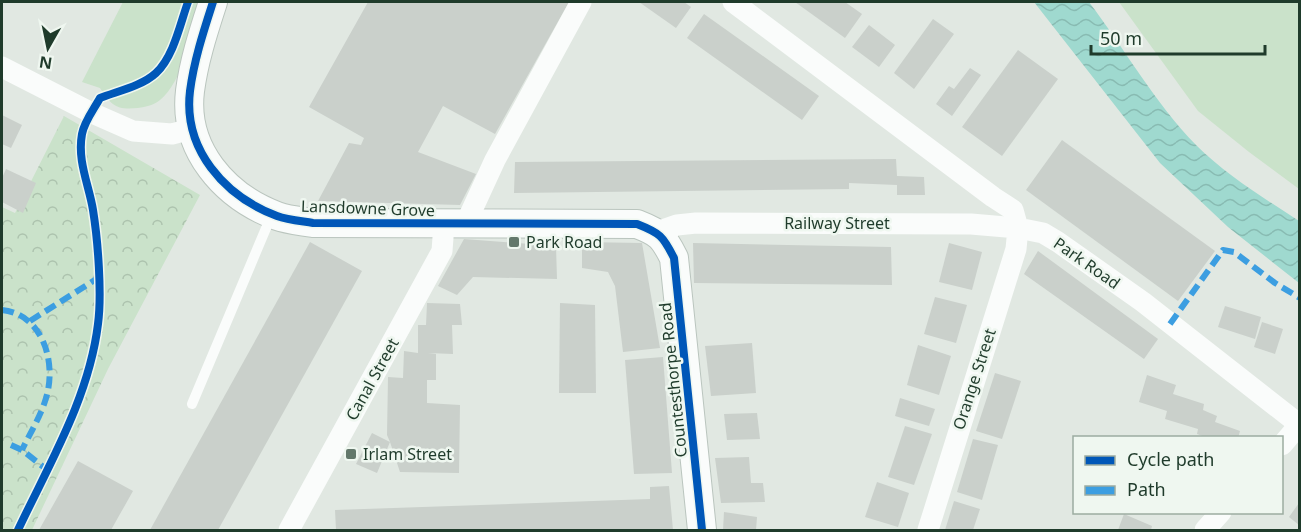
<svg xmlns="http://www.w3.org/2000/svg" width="1301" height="532" viewBox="0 0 1301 532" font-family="'Noto Sans',sans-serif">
<defs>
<pattern id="park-crowns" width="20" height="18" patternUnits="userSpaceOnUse" patternTransform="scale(1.5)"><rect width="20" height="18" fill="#cae2ca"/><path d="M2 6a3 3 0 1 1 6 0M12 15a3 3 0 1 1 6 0" fill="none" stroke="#adc3ae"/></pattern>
<pattern id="water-waves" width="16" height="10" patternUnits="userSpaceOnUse" patternTransform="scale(1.5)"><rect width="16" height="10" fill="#9fd9cf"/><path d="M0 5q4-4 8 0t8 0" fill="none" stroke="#88bbb2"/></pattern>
</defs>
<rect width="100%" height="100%" fill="#e1e8e2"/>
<g fill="#cae2ca">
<path d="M 123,2 L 202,2 C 193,29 183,82 160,100 C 154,105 146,107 138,108 C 116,110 112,106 100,88 L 82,82 Z"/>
<polygon points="1119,2 1299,2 1299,189 1249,152 1198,111"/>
</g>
<polygon fill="url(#park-crowns)" points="64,116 200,195 108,369 32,530 2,530 2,207 15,213"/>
<path fill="url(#water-waves)" d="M 1034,2 L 1089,2 C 1124,48 1155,103 1196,145 C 1226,175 1264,198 1299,221 L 1299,283 L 1228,227 L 1160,163 Z"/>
<g fill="#cad0cb">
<polygon points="368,2 569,2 495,134 443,106 418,152 476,174 460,205 318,201 349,143 361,145 364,138 309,107"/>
<polygon points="639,2 684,2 691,7 676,28"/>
<polygon points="795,2 845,2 862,14 845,38"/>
<polygon points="704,14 819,96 802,120 687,38"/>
<polygon points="933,19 954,34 914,89 894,73"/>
<polygon points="869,25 895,45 879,67 852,47"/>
<polygon points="1018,50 1058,79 1002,156 962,127"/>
<polygon points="970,68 981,75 952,116 936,104 949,86 954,89"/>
<polygon points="2,115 22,125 11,148 2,144"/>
<polygon points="1062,140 1215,251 1178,301 1026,190"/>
<polygon points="896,159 897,176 924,177 925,195 897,195 897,185 849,183 849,189 514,193 515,162"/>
<polygon points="6,169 36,183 23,213 2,202 2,178"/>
<polygon points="464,239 556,246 557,279 473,277 457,295 438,286"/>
<polygon points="310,242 362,271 218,530 150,530"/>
<polygon points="582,242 642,243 660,348 623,352 615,286 608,272 582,268"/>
<polygon points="693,243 891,247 892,285 694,283"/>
<polygon points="949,243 982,252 972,290 939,282"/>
<polygon points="1038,251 1158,339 1144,359 1024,274"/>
<polygon points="935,297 967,305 956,343 924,334"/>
<polygon points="427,303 460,304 462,325 452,325 453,354 428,353 436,354 436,380 427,380 427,403 460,405 459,473 400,472 390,442 377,473 356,464 372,433 390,442 387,435 388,377 403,378 404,351 418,353 418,325 426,325"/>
<polygon points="560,303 595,305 596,393 559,393"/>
<polygon points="1225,306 1261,317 1255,339 1218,327"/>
<polygon points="1262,322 1283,329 1275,354 1254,347"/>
<polygon points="752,343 756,393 711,396 705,346"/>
<polygon points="918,345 951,356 939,395 907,385"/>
<polygon points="663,357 672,473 634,474 625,360"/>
<polygon points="995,373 1021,381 1002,439 976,431"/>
<polygon points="1147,375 1176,385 1173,394 1204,404 1203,410 1217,416 1215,422 1240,431 1238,438 1208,438 1197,434 1198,429 1165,419 1167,411 1139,402"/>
<polygon points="900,398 935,409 929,426 895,416"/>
<polygon points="757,413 760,439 727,440 724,414"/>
<polygon points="905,426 932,434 914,485 888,477"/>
<polygon points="973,439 998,445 982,500 957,492"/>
<polygon points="749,457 751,483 763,483 765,502 721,503 715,458"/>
<polygon points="78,461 133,491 111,530 39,530"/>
<polygon points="877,482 909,493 898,527 865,517"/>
<polygon points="669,486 673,530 336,530 335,510 650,499 650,487"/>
<polygon points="954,501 980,509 973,530 945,530"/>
<polygon points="1299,503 1299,525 1289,517"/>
<polygon points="724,512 757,517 756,530 723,530"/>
<polygon points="1124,514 1152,526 1151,530 1118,530"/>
</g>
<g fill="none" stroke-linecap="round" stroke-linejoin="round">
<g stroke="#bac5be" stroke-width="30">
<path id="secondary" d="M 213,2 C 204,30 194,60 190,91 C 183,149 224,196 277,216 C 288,220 301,221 313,223 L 637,224 C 660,233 663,236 674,258 L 702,530"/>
</g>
<polyline stroke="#fafcfb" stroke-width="10" points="192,404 272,214"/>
<g stroke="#fafcfb" stroke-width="21">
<polyline points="733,2 993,197 1013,210 1018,228 1043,233 1058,242 1143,302 1300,425"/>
<polyline points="2,67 92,113 133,131 172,134 191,129"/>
<polyline points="466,223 495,160 581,2"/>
<polyline points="657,232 677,225 696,223 971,224 1018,228 1016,249 928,530"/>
<polyline points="1282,445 1299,425"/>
<polyline points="289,530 442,251 444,224"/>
<polyline points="1205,530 1221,512"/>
</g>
<use href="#secondary" stroke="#fafcfb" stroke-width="28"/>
<g stroke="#3c9ee1" stroke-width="6" stroke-dasharray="12 6" stroke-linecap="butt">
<path d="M 2,310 C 43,314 57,363 46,398 C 41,416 30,433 22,450"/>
<polyline points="30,321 98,278"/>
<polyline points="1170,324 1223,250 1234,252 1275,283 1300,298"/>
<polyline points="11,445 22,450 46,469"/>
</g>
<g stroke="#eff7f0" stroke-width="11">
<g id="cycleway">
<path d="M 213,2 C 204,30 194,60 190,91 C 183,149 224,196 277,216 C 288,220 301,221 313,223 L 637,224 C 660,233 663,236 674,258 L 702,530"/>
<path d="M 18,530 C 49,464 89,398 98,324 C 102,294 98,241 93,210 C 89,185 77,161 82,134 C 84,122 94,109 100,98 C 118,91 142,86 156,73 C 174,56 180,24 188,2"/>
</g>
</g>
<use href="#cycleway" stroke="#0057b8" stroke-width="8"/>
</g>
<g fill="#63786b" stroke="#eff7f0" stroke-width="2">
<rect x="508" y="236" width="12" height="12" rx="3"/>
<rect x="345" y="448" width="12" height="12" rx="3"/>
</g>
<g text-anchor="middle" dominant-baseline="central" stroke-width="5" stroke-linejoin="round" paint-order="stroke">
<g font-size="16" fill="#1f3b2b" stroke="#eff7f0">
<text transform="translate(368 208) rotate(2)">Lansdowne Grove</text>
<text x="837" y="223">Railway Street</text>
<text transform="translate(1087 263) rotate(35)">Park Road</text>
<text transform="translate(372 379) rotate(-61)">Canal Street</text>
<text transform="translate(974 379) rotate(-72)">Orange Street</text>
<text transform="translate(673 380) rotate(-96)">Countesthorpe Road</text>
</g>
<g font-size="16" fill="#1f3b2b" stroke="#eff7f0" text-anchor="start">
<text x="526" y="242">Park Road</text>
<text x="363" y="454">Irlam Street</text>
</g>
</g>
<rect width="1301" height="532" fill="none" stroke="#1f3b2b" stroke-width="6"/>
<rect x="1073" y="436" width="210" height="78" fill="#eff7f0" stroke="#9caca1" stroke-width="1.5"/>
<rect x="1085" y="456" width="30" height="9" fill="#0057b8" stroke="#9caca1" stroke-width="1.5"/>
<text x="1127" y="466" font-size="18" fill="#1f3b2b">Cycle path</text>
<rect x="1085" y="486" width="30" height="9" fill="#3c9ee1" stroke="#9caca1" stroke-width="1.5"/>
<text x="1127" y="496" font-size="18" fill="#1f3b2b">Path</text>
<g transform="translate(48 48) rotate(189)" stroke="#eff7f0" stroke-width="4.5" paint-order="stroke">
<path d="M0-4.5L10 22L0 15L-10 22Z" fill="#1f3b2b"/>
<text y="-9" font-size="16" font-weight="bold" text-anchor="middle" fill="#1f3b2b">N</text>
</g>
<path d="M1091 45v9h174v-9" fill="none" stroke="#1f3b2b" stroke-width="3"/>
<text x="1100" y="45" font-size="18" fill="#1f3b2b" stroke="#eff7f0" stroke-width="4.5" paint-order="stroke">50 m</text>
</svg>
